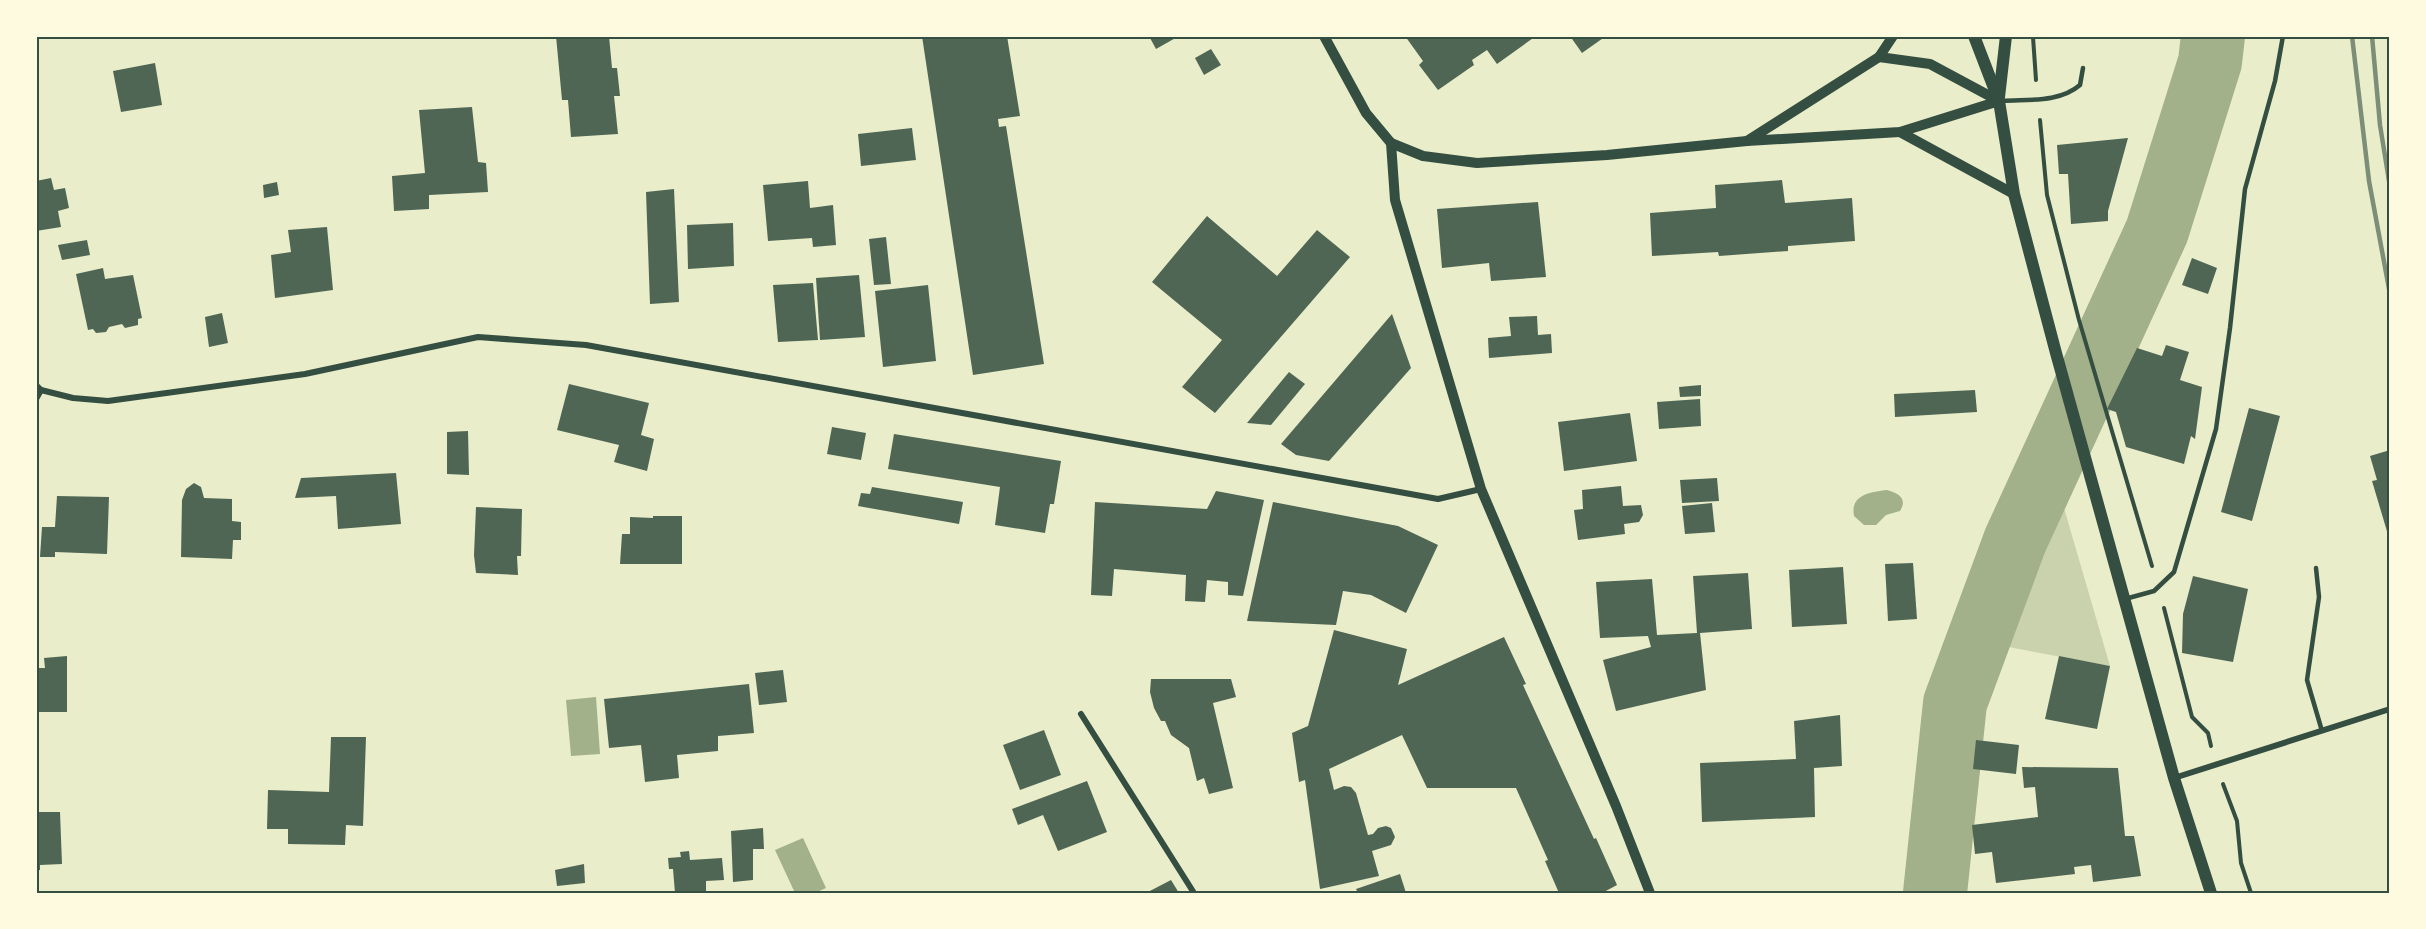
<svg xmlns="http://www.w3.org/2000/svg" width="2426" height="929" viewBox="0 0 2426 929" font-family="'Varela Round',sans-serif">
<rect width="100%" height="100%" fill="#e9edc9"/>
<path fill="#cad2ad" d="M 2064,508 L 2110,666 L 2003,646 C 2017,596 2036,551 2064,508 Z"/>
<g fill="#a3b18a">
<path d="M 1887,490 C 1898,493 1908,498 1900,511 L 1886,515 L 1876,525 L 1864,525 L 1854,516 C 1850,495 1870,492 1887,490 Z"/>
<polygon points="596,697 600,754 571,756 566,700"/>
<polygon points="803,838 826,888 815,893 795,893 775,850"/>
</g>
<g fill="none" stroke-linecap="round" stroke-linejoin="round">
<polyline stroke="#a3b18a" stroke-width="64" points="1935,893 1955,703 2015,541 2157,231 2210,62 2213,36"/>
</g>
<g fill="#4f6655">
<polygon points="556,36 609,36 612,68 617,68 620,96 614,96 618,134 571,137 568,100 562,100"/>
<polygon points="922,36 1007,36 1020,116 998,119 999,127 1006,126 1044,364 973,375"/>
<polygon points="1149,36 1179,36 1156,49"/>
<polygon points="1405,36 1536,36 1497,64 1487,50 1472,60 1474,65 1438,90 1419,65 1423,61"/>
<polygon points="1570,36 1606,36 1582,53"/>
<polygon points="1211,49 1221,65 1204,75 1195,58"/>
<polygon points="155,63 162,105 121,112 113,71"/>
<polygon points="472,107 478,162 486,163 488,192 429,195 429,209 394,211 392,176 425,173 419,110"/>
<polygon points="912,128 916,160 861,166 858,134"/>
<polygon points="2128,138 2108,211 2108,221 2071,224 2068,174 2059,174 2057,145"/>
<polygon points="51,178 54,190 65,188 69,208 58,211 61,227 36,231 36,181"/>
<polygon points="1782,180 1785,203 1852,198 1855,241 1788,246 1788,251 1719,256 1718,252 1652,256 1650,213 1716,208 1715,185"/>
<polygon points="808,181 810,208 833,205 836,245 813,247 812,238 768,241 763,185"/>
<polygon points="277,182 279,195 264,198 263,185"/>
<polygon points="674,189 679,302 650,304 646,192"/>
<polygon points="1538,202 1546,277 1491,281 1489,263 1442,268 1437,209"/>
<polygon points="1207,216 1277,276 1317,230 1350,257 1215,413 1182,387 1222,340 1152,282"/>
<polygon points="733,223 734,266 688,269 687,225"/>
<polygon points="327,227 333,290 275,298 271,255 291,252 288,230"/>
<polygon points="886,237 891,284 874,285 869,239"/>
<polygon points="87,240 90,255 62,260 58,245"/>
<polygon points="2192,258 2217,268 2208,294 2182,285"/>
<polygon points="103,268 105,279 133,275 142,318 138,319 138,325 125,328 122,324 109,327 106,332 96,333 93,329 88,330 76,274"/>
<polygon points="859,275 865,337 820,340 816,278"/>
<polygon points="813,283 818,340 778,342 773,285"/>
<polygon points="928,285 936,361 883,367 875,291"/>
<polygon points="222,313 228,343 209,347 205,317"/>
<polygon points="1392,314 1411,368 1329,461 1296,455 1281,444"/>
<polygon points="1537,316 1538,335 1551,334 1552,353 1489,358 1488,338 1511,336 1509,317"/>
<polygon points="2166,345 2189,352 2180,380 2202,387 2195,439 2191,436 2184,464 2126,447 2116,412 2107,409 2137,348 2162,356"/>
<polygon points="1289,372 1305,384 1271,425 1247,423"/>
<polygon points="569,384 649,403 641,435 654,439 647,471 614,462 619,445 557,430"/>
<polygon points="1701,385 1701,396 1680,397 1679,387"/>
<polygon points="1975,390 1977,412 1895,417 1894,394"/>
<polygon points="1700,399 1701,426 1659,429 1657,402"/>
<polygon points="2249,408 2280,416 2252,521 2221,512"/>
<polygon points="1630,413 1637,461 1564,471 1558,422"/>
<polygon points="832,427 866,433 861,460 827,454"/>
<polygon points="468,431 469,475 447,474 447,432"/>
<polygon points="894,434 1061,461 1054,504 1050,504 1045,533 995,525 1000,487 888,469"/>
<polygon points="2390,450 2390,538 2389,538 2372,481 2377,480 2370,456"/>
<polygon points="396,473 401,524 338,529 336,496 295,498 301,478"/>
<polygon points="1717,478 1719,501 1682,503 1680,480"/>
<polygon points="194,483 201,487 204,498 232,499 232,521 241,522 241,540 233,540 232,559 181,557 182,500 186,489"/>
<polygon points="1621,486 1623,506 1641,505 1643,515 1639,522 1624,524 1625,534 1578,540 1574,510 1583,509 1582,490"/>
<polygon points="872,487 963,502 959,524 858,506 861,493 870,494"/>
<polygon points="1216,491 1264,500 1243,596 1228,595 1228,582 1207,580 1205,602 1185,601 1186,575 1114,569 1112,596 1091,595 1095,502 1207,509"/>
<polygon points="57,496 109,497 107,554 55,552 55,557 40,557 42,527 55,527"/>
<polygon points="1273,502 1398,526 1438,545 1406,613 1371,595 1343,591 1336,625 1247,621"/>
<polygon points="1712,503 1715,532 1685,534 1682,506"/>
<polygon points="476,507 522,509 521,556 517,556 518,575 476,573 474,555"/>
<polygon points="653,516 682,516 682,564 620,564 622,534 630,534 630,517 653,518"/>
<polygon points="1913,563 1917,619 1888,621 1885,564"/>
<polygon points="1843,567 1847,624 1792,627 1789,570"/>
<polygon points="1748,573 1752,629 1700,633 1706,690 1616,711 1603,660 1651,647 1648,636 1600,638 1596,582 1652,579 1657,635 1697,633 1693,576"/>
<polygon points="2193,576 2248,589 2233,662 2182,653 2183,614"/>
<polygon points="1334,630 1407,649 1398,685 1504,637 1526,684 1523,685 1594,839 1596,838 1617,885 1602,893 1559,893 1545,861 1548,860 1516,788 1427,788 1402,735 1329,769 1334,790 1344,786 1351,787 1356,793 1368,835 1373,834 1378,828 1386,826 1391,828 1395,837 1391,845 1372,851 1379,876 1320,889 1305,780 1299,782 1292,733 1308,726"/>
<polygon points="67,656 67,712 36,712 36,668 45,668 44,658"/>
<polygon points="2059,656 2110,666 2097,729 2045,719"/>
<polygon points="783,670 787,702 759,705 755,673"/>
<polygon points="1151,679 1231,679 1236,697 1213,703 1233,788 1209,794 1204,778 1197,781 1189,748 1171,735 1165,721 1161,721 1154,708 1150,692"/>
<polygon points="749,684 754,733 718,736 718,751 677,755 679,778 645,782 641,745 609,748 604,699"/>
<polygon points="1840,715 1842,766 1814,768 1815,817 1702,822 1700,763 1796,759 1794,721"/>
<polygon points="1044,730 1061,775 1020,790 1003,745"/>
<polygon points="331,737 366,737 363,826 346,825 345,845 288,844 288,829 267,829 268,790 329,792"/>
<polygon points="1976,740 2019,745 2016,774 1973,769"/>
<polygon points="2022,767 2118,768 2125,836 2134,836 2141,876 2093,882 2091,865 2074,867 2075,874 1996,883 1992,852 1975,854 1972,825 2038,817 2035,787 2024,788"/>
<polygon points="1087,781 1107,832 1058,851 1043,815 1018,825 1012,809"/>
<polygon points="36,812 60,812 62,864 40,865 40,870 36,870"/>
<polygon points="763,828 764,849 753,849 753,880 733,882 731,831"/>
<polygon points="689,851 690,860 722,858 724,880 706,881 706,892 675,893 673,869 669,869 668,858 681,857 680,852"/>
<polygon points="584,864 585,883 557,886 555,870"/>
<polygon points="1400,874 1406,893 1358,893 1356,889"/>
<polygon points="1171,880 1179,893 1146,893"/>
</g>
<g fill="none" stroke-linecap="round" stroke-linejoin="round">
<g stroke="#344e41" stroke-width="4">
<polyline points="2033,37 2036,80"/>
<polyline points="2040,120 2047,195 2079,320 2152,566"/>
<polyline points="2164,608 2192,717 2208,733 2211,746"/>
<polyline points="2223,784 2237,821 2241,863 2251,893"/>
</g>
<g stroke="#344e41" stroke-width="4.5">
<path d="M 2002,101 C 2028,99 2059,103 2080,85 L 2083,68"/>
<polyline points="2316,568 2319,597 2307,680 2322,731"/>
<polyline points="2125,599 2154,591 2174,572 2216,429 2230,328 2245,189 2275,81 2283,36"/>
</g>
<g stroke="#344e41" stroke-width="6">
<polyline points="36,385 41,390 73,398 108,401 305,374 478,337 586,345 1438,499 1481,489"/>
<polyline points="36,399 41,390"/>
<polyline points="1081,714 1194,893"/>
<polyline points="2174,778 2390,709"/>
</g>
<g stroke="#344e41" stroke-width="10">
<polyline points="1324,36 1366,113 1391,143 1395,200 1481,489 1616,806 1650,893"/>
<polyline points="1879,57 1930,64 1999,101"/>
<polyline points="1900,132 2014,194"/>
<polyline points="1747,141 1879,57 1893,36"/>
<polyline points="1391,143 1423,156 1477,163 1607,155 1747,141 1900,132 1999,101"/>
</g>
<g stroke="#344e41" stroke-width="12">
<polyline points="1974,36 1999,101 2014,194 2056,353 2174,778 2211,893"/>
<polyline points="1999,97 2006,36"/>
</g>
<g stroke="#7c8e77" stroke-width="4.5">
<polyline points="2352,36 2369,181 2390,294"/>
<polyline points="2372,36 2380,125 2390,187"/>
</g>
</g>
<rect width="2426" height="929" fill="none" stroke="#fefae0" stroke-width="75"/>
<rect x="38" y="38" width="2350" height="854" fill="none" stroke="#344e41" stroke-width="2"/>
</svg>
